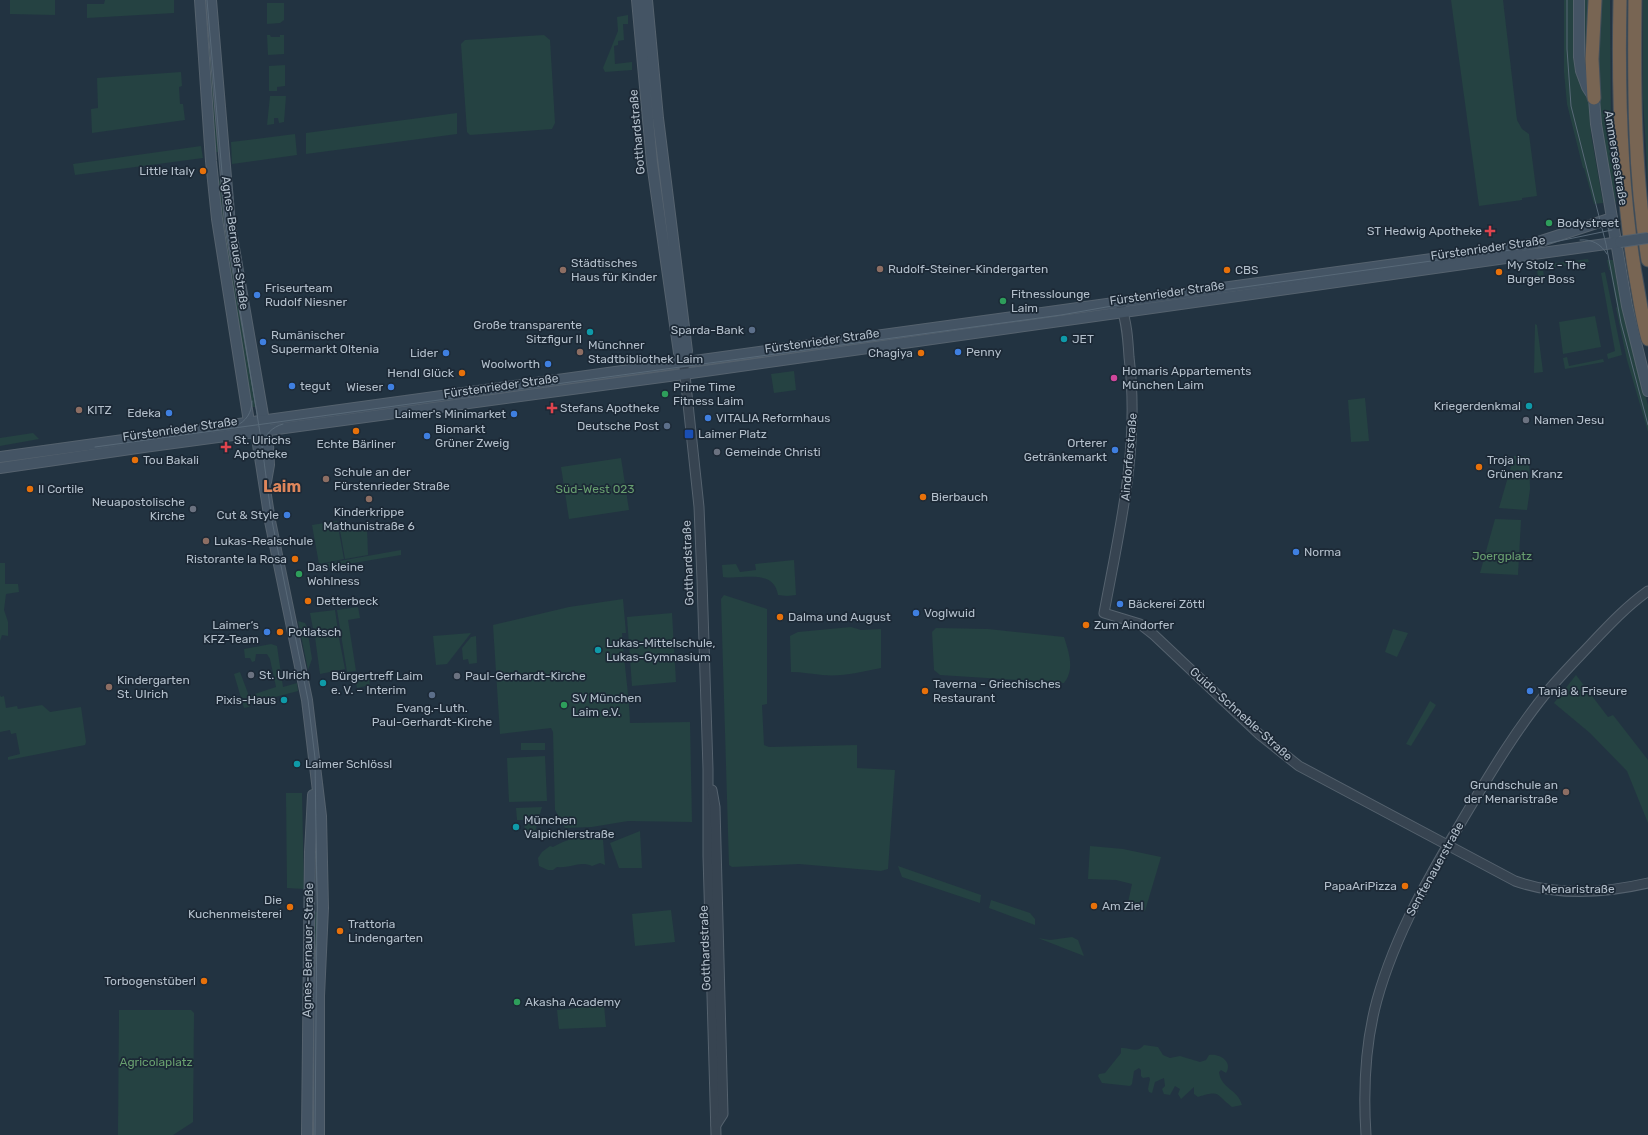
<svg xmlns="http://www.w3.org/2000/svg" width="1648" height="1135" viewBox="0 0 1648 1135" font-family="Rubik,sans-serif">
<rect width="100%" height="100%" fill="#223341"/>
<g fill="#254242">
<polygon points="10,0 55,0 55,15 10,14"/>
<polygon points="105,0 174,0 174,13 87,18 87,4 104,4"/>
<polygon points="203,0 208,0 221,152 214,152"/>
<polygon points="1451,0 1503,0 1517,120 1522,129 1529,134 1537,196 1522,198 1522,200 1479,206"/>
<polygon points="1564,0 1575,0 1579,78 1590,105 1591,134 1603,203 1594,204 1584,168 1583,168 1567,104 1564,72"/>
<polygon points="1582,0 1590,0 1588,80 1582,58"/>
<polygon points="1598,0 1610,0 1611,129 1616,202 1613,202 1600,132 1595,62"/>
<polygon points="1643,0 1648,0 1648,183 1643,99"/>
<polygon points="267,3 284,3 284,20 280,23 267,24"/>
<polygon points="628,15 628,24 623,24 624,40 618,41 618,45 614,46 615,64 632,62 632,70 605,72 603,68 618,31 617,17"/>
<polygon points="267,35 270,35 271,37 280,37 280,35 284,35 284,54 268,55"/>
<polygon points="544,35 550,40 555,123 552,129 470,135 467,132 461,44 465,40"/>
<polygon points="285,65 285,86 277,87 277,91 269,91 269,66"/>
<polygon points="181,72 182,86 179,87 180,104 183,104 185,120 92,133 91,109 98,108 97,78"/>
<polygon points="270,96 286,96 284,122 279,123 278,118 274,118 274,124 267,125"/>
<polygon points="457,113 457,134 306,154 306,133"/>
<polygon points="295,134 297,155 232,164 231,142"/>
<polygon points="201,146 203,158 75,175 73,164"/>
<polygon points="224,180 256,407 252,407 215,181"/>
<polygon points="1588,259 1589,262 1543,269 1544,277 1538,278 1537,269 1540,265"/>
<polygon points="1607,260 1613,260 1620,298 1621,298 1635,360 1648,405 1648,432 1627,360 1616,308 1617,307 1610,270 1609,270"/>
<polygon points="1605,272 1622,355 1608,359 1607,354 1615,351 1601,273"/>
<polygon points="1595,316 1601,347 1563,354 1559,322"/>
<polygon points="1535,324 1537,325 1543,372 1534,373"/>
<polygon points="896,335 897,342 699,371 698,363"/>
<polygon points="1567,357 1569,366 1603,359 1604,362 1565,369 1563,358"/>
<polygon points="794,371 796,390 774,393 771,374"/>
<polygon points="1365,398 1369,441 1351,442 1348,400"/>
<polygon points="33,433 39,439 0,446 0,438"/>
<polygon points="1514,456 1529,456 1530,489 1527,510 1499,508"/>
<polygon points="621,458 629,510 569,519 561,467"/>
<polygon points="1495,519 1521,520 1518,575 1480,573"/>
<polygon points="337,521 344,559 319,564 312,525"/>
<polygon points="367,528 368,555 345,559 340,530"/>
<polygon points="401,550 401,555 318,569 317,565"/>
<path d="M 794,560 L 796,595 L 787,596 L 778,595 C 774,568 742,580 723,577 L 722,565 L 736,564 L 740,572 L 756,570 L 755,564 Z"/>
<polygon points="0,563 5,563 5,584 18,584 19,592 6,594 4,610 8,622 8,636 2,635 0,641"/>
<polygon points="724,595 767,609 767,704 762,705 764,745 769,747 857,745 857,768 895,770 888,869 881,871 799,864 732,867 729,865 721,599"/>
<path d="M 623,599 L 626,633 L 622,633 C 624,664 629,693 630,723 L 690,722 L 692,822 L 628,821 L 592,827 L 565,828 L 555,810 L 553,732 L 551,728 L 500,734 L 493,625 L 569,607 Z"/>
<polygon points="358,607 360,618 348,620 356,671 347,672 337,610"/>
<polygon points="335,610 338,631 314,634 310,613"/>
<polygon points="672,613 676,682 632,686 627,617"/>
<polygon points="298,621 305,623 307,627 312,659 308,670"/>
<path d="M 851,627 L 861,630 L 881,629 L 881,668 C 861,672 842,677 822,675 C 812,674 802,672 791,672 L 790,636 L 798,632 Z"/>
<path d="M 936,628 L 988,629 L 1064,637 C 1069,653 1075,669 1064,683 L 940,675 L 934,670 L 932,632 Z"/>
<polygon points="1393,629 1408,633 1397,657 1385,652"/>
<polygon points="338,633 345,669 320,674 315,637"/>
<polygon points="471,633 447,664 436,665 433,636"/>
<polygon points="476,636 477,663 469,664 468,659 463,660 462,648 471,637"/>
<polygon points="271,644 277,646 283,687 297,683 298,691 252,703 249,707 244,708 234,674 240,672 249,696 276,687 270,659 267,654 256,654 255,661 252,662 250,658 245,658 244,649"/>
<polygon points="368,673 370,685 357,688 354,675"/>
<polygon points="1576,675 1608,717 1613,715 1648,760 1648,823 1627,771 1590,733 1554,703"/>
<polygon points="0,695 1,697 4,696 6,708 17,706 18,709 42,705 50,712 81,707 86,742 85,745 8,760 8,757 20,754 16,733 11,734 10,730 0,732"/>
<polygon points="1430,701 1436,705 1411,746 1406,744"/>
<rect x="521" y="743" width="24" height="7"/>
<polygon points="545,756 547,801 509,802 507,758"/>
<polygon points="286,793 302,793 304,889 287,888"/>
<polygon points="542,807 535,832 525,832 524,820 517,820 516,808"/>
<polygon points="640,831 642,868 619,868 610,843"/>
<path d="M 591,835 L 603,840 L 605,865 L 600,863 L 592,866 C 580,860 569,869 557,867 L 553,870 L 548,870 L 539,866 L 538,858 L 542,852 L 550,846 L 553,847 C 566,840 577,836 591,835 Z"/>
<polygon points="1090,846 1123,849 1161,857 1145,911 1127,907 1132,884 1116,880 1088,879"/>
<polygon points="898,866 981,895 980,903 902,877"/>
<polygon points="991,900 1030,913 1035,919 1035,925 989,908"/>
<polygon points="671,910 675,942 635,946 632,914"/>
<polygon points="314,912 320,912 317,1123 310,1123"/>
<polygon points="1072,937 1078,940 1084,956 1038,938 1050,940"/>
<polygon points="604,1005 606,1027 559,1029 557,1010"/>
<polygon points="119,1010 191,1010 194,1013 193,1122 173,1135 118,1135"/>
<path d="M 1144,1045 L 1158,1047 L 1163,1055 L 1170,1058 L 1180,1056 L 1200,1062 L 1206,1060 L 1209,1055 C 1221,1053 1233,1063 1226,1073 L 1221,1070 L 1219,1072 C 1221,1089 1238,1089 1242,1105 L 1232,1107 C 1215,1094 1221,1090 1198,1097 L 1194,1094 L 1194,1087 L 1181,1099 L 1178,1094 L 1180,1089 L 1175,1086 L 1170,1095 L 1164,1094 L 1162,1089 L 1165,1086 L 1164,1078 L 1155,1082 L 1152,1093 L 1149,1092 L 1148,1089 L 1150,1079 L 1149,1077 L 1143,1078 L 1141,1076 L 1141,1070 L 1139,1068 L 1134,1071 L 1132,1084 L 1130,1086 L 1102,1083 L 1098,1076 L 1099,1074 L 1105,1073 L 1121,1053 L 1121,1048 C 1130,1047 1137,1054 1144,1045 Z"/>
</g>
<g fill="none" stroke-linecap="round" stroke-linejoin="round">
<g stroke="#55626e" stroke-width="11">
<g id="tertiary">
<path d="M 1121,307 C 1127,322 1128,341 1129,357 C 1140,446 1120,527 1104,613 L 1140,624 L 1154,635 L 1260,735 L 1299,766 L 1515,881 C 1557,896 1605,893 1648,883"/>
<polyline points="683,357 699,507 702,580 708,769 708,856 716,1135"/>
<polyline points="712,790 715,807 723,1114 716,1125"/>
<path d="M 1366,1135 C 1363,1089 1365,1044 1377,1000 C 1396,932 1431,873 1466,814 C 1491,772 1516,730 1547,692 C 1561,675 1577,659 1592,643 C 1610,624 1627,606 1648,591"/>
</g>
</g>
<g stroke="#55626e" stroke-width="12">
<g id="secondary">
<polyline points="200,0 211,161 217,219 249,422 257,438 270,521 307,700 321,816 323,908 319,996 319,1135"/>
<polyline points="211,0 230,225 268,444 269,465 266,482"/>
<polyline points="637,0 652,163 679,353 683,357 687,351 658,118 647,0"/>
<polyline points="1579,0 1579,57 1581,71 1587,87 1594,98 1596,124 1627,306 1648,391"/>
<polyline points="0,457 1511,248 1535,243 1612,218"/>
<polyline points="0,468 144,447 684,374 1620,242"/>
<polyline points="307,1135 310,852 313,795"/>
</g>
</g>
<g stroke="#424f5b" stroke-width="15">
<g id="motorway">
<path d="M 1620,0 C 1618,91 1620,183 1635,273 C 1639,295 1642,318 1648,339"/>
<path d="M 1635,0 C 1634,87 1634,174 1648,260"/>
<polyline points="1594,98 1592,59 1595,0"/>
</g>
</g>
<use href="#tertiary" stroke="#374451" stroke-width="9"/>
<use href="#secondary" stroke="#445464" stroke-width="10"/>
<use href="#motorway" stroke="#786553" stroke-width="13"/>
<g stroke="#586978" stroke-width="1">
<polyline points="207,0 227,230 261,439 272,521 308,700 315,758 317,907 315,1135"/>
<polyline points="1567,0 1567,49 1571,106 1606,244 1621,323 1648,425"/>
<path d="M 1580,240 C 1592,239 1601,244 1607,254"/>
<path d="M 236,426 C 246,421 252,413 252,401"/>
<path d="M 263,446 C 264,435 272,427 283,424"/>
<polyline points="95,447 1061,315 1129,303 1525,248 1612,230"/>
</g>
<g stroke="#55626e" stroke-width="12" stroke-linecap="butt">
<polyline id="secondary-bridge" points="1620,242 1648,238"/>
</g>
<use href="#secondary-bridge" stroke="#445464" stroke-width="10"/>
</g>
<g fill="#e8710a" stroke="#1c2936" stroke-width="1.5">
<circle cx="203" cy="171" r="4"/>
<circle cx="1227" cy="270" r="4"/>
<circle cx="1499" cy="272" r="4"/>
<circle cx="921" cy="353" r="4"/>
<circle cx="462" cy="373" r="4"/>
<circle cx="356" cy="431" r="4"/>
<circle cx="135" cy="460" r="4"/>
<circle cx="1479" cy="467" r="4"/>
<circle cx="30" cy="489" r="4"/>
<circle cx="923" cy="497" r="4"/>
<circle cx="295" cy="559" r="4"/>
<circle cx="308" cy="601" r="4"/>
<circle cx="780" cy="617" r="4"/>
<circle cx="1086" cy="625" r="4"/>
<circle cx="280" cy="632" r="4"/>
<circle cx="925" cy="691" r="4"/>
<circle cx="1405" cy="886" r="4"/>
<circle cx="1094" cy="906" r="4"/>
<circle cx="290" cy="907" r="4"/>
<circle cx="340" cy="931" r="4"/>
<circle cx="204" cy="981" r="4"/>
</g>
<g fill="#2e9e5b" stroke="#1c2936" stroke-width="1.5">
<circle cx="1549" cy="223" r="4"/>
<circle cx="1003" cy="301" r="4"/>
<circle cx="665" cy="394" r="4"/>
<circle cx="299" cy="574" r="4"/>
<circle cx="564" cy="705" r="4"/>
<circle cx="517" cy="1002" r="4"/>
</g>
<g fill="#e0444e" stroke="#1c2936" stroke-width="1.5">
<path d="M1488 225h4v4h4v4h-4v4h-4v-4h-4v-4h4z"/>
<path d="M550 402h4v4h4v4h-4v4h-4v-4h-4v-4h4z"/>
<path d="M224 441h4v4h4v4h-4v4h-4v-4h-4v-4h4z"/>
</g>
<g fill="#8d6e63" stroke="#1c2936" stroke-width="1.5">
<circle cx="880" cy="269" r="4"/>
<circle cx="563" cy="270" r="4"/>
<circle cx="580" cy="352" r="4"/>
<circle cx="79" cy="410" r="4"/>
<circle cx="326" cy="479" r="4"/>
<circle cx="369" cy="499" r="4"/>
<circle cx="206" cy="541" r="4"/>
<circle cx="109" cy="687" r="4"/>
<circle cx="1566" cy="792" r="4"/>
</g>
<g fill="#3f7fe0" stroke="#1c2936" stroke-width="1.5">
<circle cx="257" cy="295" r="4"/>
<circle cx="263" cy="342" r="4"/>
<circle cx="958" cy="352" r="4"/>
<circle cx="446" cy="353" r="4"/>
<circle cx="548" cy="364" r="4"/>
<circle cx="292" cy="386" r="4"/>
<circle cx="391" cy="387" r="4"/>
<circle cx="169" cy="413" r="4"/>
<circle cx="514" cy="414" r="4"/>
<circle cx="708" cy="418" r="4"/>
<circle cx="427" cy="436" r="4"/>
<circle cx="1115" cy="450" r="4"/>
<circle cx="287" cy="515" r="4"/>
<circle cx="1296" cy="552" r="4"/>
<circle cx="1120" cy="604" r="4"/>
<circle cx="916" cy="613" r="4"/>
<circle cx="267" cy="632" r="4"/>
<circle cx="1530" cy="691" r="4"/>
</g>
<g fill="#5c6f8a" stroke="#1c2936" stroke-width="1.5">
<circle cx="752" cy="330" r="4"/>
<circle cx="667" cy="426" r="4"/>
<circle cx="432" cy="695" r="4"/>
</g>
<g fill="#0f9aa8" stroke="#1c2936" stroke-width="1.5">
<circle cx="590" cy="332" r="4"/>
<circle cx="1064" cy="339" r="4"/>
<circle cx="1529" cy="406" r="4"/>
<circle cx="598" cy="650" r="4"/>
<circle cx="323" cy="683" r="4"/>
<circle cx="284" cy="700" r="4"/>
<circle cx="297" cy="764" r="4"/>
<circle cx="516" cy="827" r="4"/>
</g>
<circle fill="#d1479c" stroke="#1c2936" stroke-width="1.5" cx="1114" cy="378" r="4"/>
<g fill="#6b7280" stroke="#1c2936" stroke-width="1.5">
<circle cx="1526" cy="420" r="4"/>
<circle cx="717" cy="452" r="4"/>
<circle cx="193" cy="509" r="4"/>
<circle cx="251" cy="675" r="4"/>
<circle cx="457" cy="676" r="4"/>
</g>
<rect fill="#1a4fb4" stroke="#1c2936" stroke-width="1.5" x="684" y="429" width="10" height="10" rx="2"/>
<g text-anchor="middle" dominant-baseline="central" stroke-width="3.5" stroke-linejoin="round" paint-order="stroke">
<g font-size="12" fill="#b3bfcb" stroke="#1c2936">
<text transform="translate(637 132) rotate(-95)">Gotthardstraße</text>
<text transform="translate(1616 158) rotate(81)">Ammerseestraße</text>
<text transform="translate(235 243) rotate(82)">Agnes-Bernauer-Straße</text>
<text transform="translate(1488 248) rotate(-8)">Fürstenrieder Straße</text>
<text transform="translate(1167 293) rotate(-8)">Fürstenrieder Straße</text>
<text transform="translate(822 341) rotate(-8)">Fürstenrieder Straße</text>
<text transform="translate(501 386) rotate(-8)">Fürstenrieder Straße</text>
<text transform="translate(180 429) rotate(-8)">Fürstenrieder Straße</text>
<text transform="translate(1129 457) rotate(-85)">Aindorferstraße</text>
<text transform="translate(688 563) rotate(-92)">Gotthardstraße</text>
<text transform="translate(1241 714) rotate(42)">Guido-Schneble-Straße</text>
<text transform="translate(1435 869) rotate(-61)">Senftenauerstraße</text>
<text x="1578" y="889">Menaristraße</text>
<text transform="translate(705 948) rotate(-92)">Gotthardstraße</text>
<text transform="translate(308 950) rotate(-89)">Agnes-Bernauer-Straße</text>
</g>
<g font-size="12" fill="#b3bfcb" stroke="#1c2936" text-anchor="start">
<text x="195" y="171" text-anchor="end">Little Italy</text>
<text x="1557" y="223">Bodystreet</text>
<text x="1482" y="231" text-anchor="end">ST Hedwig Apotheke</text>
<text x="571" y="263">Städtisches<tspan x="571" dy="14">Haus für Kinder</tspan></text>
<text x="1507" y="265">My Stolz - The<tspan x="1507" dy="14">Burger Boss</tspan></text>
<text x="888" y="269">Rudolf-Steiner-Kindergarten</text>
<text x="1235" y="270">CBS</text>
<text x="265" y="288">Friseurteam<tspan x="265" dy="14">Rudolf Niesner</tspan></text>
<text x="1011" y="294">Fitnesslounge<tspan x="1011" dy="14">Laim</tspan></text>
<text x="582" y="325" text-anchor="end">Große transparente<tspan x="582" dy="14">Sitzfigur II</tspan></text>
<text x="744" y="330" text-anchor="end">Sparda-Bank</text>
<text x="271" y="335">Rumänischer<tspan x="271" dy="14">Supermarkt Oltenia</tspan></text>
<text x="1072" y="339">JET</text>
<text x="588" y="345">Münchner<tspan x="588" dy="14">Stadtbibliothek Laim</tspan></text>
<text x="966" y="352">Penny</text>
<text x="438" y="353" text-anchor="end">Lider</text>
<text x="913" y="353" text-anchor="end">Chagiya</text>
<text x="540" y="364" text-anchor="end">Woolworth</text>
<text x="1122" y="371">Homaris Appartements<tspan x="1122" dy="14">München Laim</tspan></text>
<text x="454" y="373" text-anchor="end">Hendl Glück</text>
<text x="300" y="386">tegut</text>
<text x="383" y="387" text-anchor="end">Wieser</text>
<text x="673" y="387">Prime Time<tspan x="673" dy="14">Fitness Laim</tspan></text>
<text x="1521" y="406" text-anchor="end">Kriegerdenkmal</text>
<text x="560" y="408">Stefans Apotheke</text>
<text x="87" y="410">KITZ</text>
<text x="161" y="413" text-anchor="end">Edeka</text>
<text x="506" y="414" text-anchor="end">Laimer's Minimarket</text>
<text x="716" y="418">VITALIA Reformhaus</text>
<text x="1534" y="420">Namen Jesu</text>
<text x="659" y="426" text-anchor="end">Deutsche Post</text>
<text x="435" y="429">Biomarkt<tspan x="435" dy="14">Grüner Zweig</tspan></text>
<text x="698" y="434">Laimer Platz</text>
<text x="234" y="440">St. Ulrichs<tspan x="234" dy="14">Apotheke</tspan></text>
<text x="1107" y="443" text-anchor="end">Orterer<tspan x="1107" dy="14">Getränkemarkt</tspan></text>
<text x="356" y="444" text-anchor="middle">Echte Bärliner</text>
<text x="725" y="452">Gemeinde Christi</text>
<text x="143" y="460">Tou Bakali</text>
<text x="1487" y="460">Troja im<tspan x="1487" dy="14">Grünen Kranz</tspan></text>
<text x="334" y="472">Schule an der<tspan x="334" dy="14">Fürstenrieder Straße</tspan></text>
<text x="38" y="489">Il Cortile</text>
<text x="931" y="497">Bierbauch</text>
<text x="185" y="502" text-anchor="end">Neuapostolische<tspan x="185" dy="14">Kirche</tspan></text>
<text x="369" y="512" text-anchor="middle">Kinderkrippe<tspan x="369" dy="14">Mathunistraße 6</tspan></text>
<text x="279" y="515" text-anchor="end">Cut &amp; Style</text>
<text x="214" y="541">Lukas-Realschule</text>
<text x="1304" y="552">Norma</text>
<text x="287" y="559" text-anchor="end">Ristorante la Rosa</text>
<text x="307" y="567">Das kleine<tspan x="307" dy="14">Wohlness</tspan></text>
<text x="316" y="601">Detterbeck</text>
<text x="1128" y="604">Bäckerei Zöttl</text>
<text x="924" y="613">Voglwuid</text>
<text x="788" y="617">Dalma und August</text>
<text x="259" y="625" text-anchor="end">Laimer‘s<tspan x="259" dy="14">KFZ-Team</tspan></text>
<text x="1094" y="625">Zum Aindorfer</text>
<text x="288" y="632">Potlatsch</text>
<text x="606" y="643">Lukas-Mittelschule,<tspan x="606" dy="14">Lukas-Gymnasium</tspan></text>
<text x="259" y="675">St. Ulrich</text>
<text x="331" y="676">Bürgertreff Laim<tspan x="331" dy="14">e. V. – Interim</tspan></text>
<text x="465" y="676">Paul-Gerhardt-Kirche</text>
<text x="117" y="680">Kindergarten<tspan x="117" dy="14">St. UIrich</tspan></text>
<text x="933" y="684">Taverna - Griechisches<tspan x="933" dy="14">Restaurant</tspan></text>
<text x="1538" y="691">Tanja &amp; Friseure</text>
<text x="572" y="698">SV München<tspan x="572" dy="14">Laim e.V.</tspan></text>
<text x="276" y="700" text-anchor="end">Pixis-Haus</text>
<text x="432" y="708" text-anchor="middle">Evang.-Luth.<tspan x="432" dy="14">Paul-Gerhardt-Kirche</tspan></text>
<text x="305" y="764">Laimer Schlössl</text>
<text x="1558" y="785" text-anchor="end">Grundschule an<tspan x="1558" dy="14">der Menaristraße</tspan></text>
<text x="524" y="820">München<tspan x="524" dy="14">Valpichlerstraße</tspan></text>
<text x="1397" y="886" text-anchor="end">PapaAriPizza</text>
<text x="282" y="900" text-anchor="end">Die<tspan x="282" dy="14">Kuchenmeisterei</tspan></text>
<text x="1102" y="906">Am Ziel</text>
<text x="348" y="924">Trattoria<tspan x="348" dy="14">Lindengarten</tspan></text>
<text x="196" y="981" text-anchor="end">Torbogenstüberl</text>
<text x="525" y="1002">Akasha Academy</text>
</g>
<g font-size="12" fill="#689f6f" stroke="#1c2936">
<text x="595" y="489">Süd-West 023</text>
<text x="1502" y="556">Joergplatz</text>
<text x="156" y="1062">Agricolaplatz</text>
</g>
<g font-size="16" font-weight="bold" fill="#df865b" stroke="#1c2936">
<text x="282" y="486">Laim</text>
</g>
</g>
</svg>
